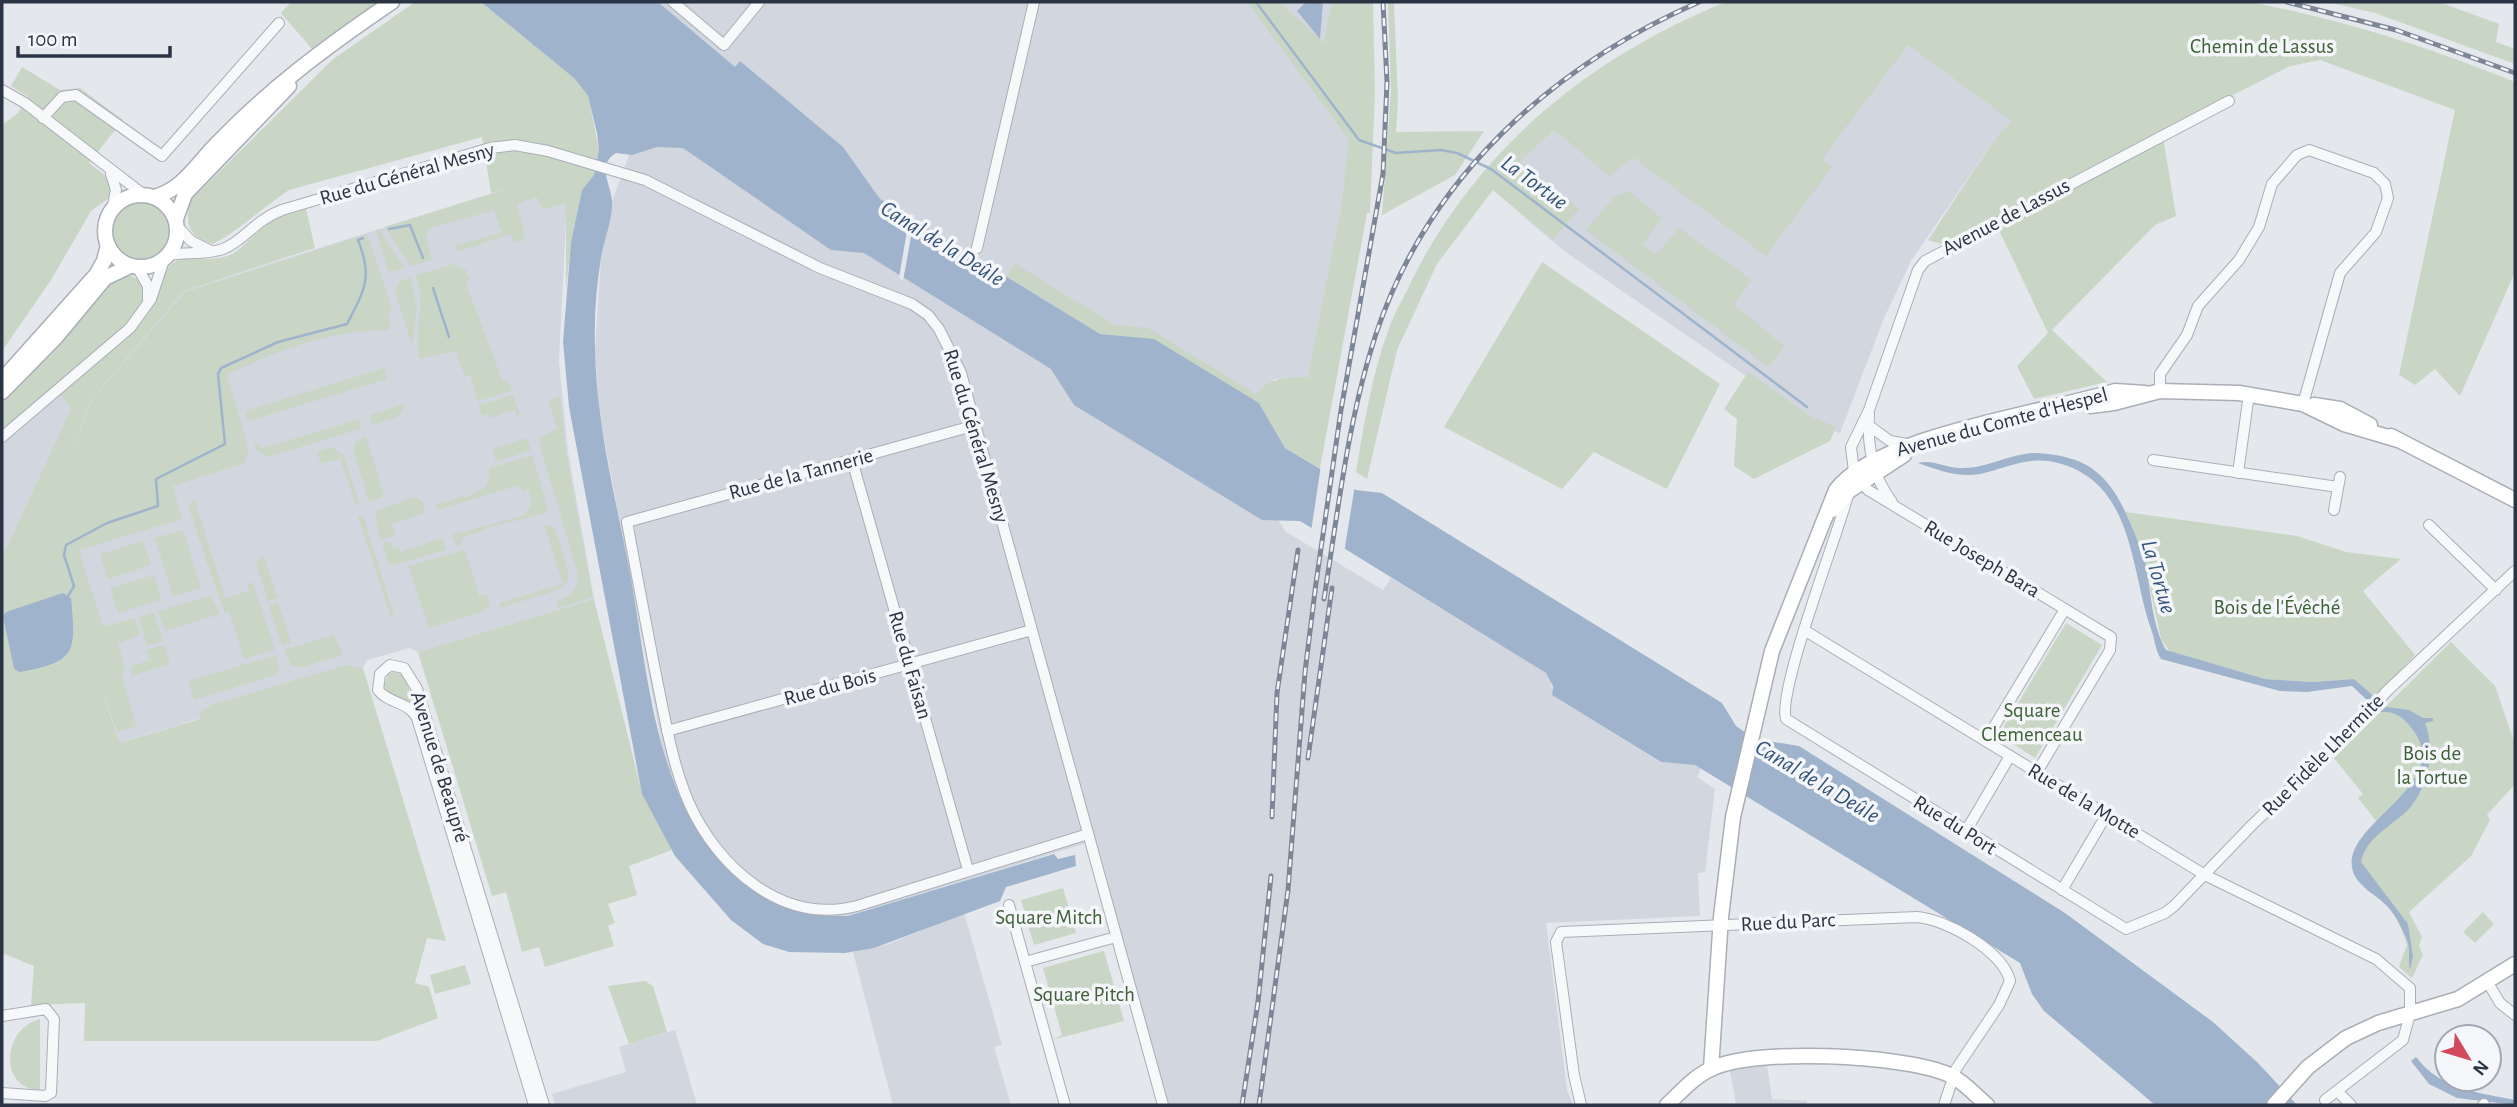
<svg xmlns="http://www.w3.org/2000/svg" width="2517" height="1107" viewBox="0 0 2517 1107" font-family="'Alegreya Sans',sans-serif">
<rect width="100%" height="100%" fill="#e4e7ec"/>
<g fill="#d2d6de">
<polygon points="640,2 1355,2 1352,119 1341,208 1309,377 1274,379 1224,439 1286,532 1383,590 1391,578 1546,673 1551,679 1552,695 1660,762 1695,765 1701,769 1697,777 1715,789 1705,872 1698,873 1700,916 1546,923 1567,1090 1573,1105 1163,1105 1090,842 848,916 820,917 786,910 761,898 745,886 714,852 692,821 665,761 599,411 595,350 601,259 612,201 643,118"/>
<polygon points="1770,2 2061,71 1994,140 1911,261 1884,318 1840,433 1814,423 1564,251 1493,190 1508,171 1615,79"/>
<polygon points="546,176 567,199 559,361 568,452 594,599 418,652 409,648 367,660 363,668 120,743 55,536 61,479 91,400 184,291"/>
<polygon points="56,387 72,409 2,558 2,433"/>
<polygon points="964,913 1002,1045 994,1047 1011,1105 893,1105 853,952 889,944"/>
<polygon points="675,1030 697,1105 555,1105 552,1094 626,1072 619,1047"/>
<polygon points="1767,1065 1772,1099 1807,1101 1807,1105 1731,1105 1736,1104 1730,1071"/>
</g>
<g fill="#c9d6c5">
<polygon points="291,2 378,2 312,49 281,13"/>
<path d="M 415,2 L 481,2 L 575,79 L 588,96 L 599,149 L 594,175 L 582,190 L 571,242 L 566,291 L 566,203 L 542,210 L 537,197 L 517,204 L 525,235 L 522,240 L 513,242 L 511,234 L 457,252 L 455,246 L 502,232 L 494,210 L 428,229 L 429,233 L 425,235 L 432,260 L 410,266 L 384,227 L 511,188 L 491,193 L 482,137 L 289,190 C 263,207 241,229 213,244 C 188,237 184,223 191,200 L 332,60 Z"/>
<path d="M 1247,2 L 1280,2 L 1324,43 L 1332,2 L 1373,2 L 1375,93 L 1370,213 L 1367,213 L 1320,468 L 1285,448 L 1259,403 L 1154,339 L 1100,334 L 1007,276 L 1014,263 L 1115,325 L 1148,328 L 1256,394 C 1271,376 1286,378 1308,377 L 1341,208 L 1349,140 Z"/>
<polygon points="1388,2 1394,2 1398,101 1396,132 1484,131 1455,175 1382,215 1391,90"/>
<path d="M 1726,2 L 2249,2 C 2340,19 2429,47 2515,82 L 2515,272 L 2460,396 L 2435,369 L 2415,385 L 2399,375 L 2455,110 L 2320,60 L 2290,66 L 2162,131 L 2176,216 L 2155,225 L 2052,330 L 2107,382 L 2034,399 L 2017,366 L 2048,333 L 1998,228 L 1988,221 L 1942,244 L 1928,240 L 1994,140 L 2012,121 L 1908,45 L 1822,159 L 1832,167 L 1766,256 L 1634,158 L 1609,176 L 1555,130 L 1520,161 L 1579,209 L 1553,240 L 1493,190 L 1437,264 L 1397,350 L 1367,479 L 1356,472 C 1364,424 1372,374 1389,328 C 1395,311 1405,296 1412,280 C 1477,149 1591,56 1726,2 Z"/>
<polygon points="2328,2 2439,2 2499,24 2496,42 2515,49 2515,64 2375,13"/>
<polygon points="22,67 60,90 80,88 123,120 89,163 111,180 112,196 91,211 51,280 2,351 2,125 18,113 28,97 11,86"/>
<polygon points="1629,191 1661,218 1643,244 1656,255 1679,228 1752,280 1734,304 1784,346 1769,367 1586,230 1615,196"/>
<circle cx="141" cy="231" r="30"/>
<path d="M 306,209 L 315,248 L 184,291 L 91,400 L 61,479 L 92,400 L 185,292 L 367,234 L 392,309 L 388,316 L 391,327 L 386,330 C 328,332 278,349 227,375 L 247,443 L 249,452 L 245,463 L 173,486 L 182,519 L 79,550 L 103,627 L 135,618 L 140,635 L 118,643 L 125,668 L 122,678 L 137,726 L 117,732 L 101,688 L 120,743 L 200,719 L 201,711 L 211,705 L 346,665 L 363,668 L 446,941 L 427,938 L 415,983 L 429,987 L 438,1018 L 377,1041 L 84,1041 L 85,1003 L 31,1005 L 34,966 L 2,953 L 2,558 L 71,409 L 56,387 L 2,433 L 2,400 L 111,279 C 125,274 133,272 143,285 L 161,280 C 177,242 204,268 232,254 C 246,246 256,231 270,222 C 280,216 294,213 306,209 Z"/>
<polygon points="379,229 405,268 388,272 376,230"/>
<polygon points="1542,262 1720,384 1667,489 1594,452 1562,489 1444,427"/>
<path d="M 454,264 L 466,270 L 470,279 L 466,284 L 502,379 L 509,383 L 512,391 L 478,401 L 470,375 L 465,377 L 456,351 L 419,359 C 414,328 426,306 416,275 Z"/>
<polygon points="410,277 417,307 412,346 395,290 400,282"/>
<polygon points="384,368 387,379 248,421 245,411"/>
<polygon points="1748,372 1810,416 1836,427 1830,441 1754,479 1734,466 1737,419 1724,409"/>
<polygon points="513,395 520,415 517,416 515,410 490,418 488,414 482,416 478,405"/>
<path d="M 560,396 L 566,452 L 593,597 L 558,608 L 556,601 C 570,597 578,589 578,574 L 539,443 L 541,437 L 557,428 L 548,400 Z"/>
<polygon points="405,404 398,417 373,425 370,415"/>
<polygon points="360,419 360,429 268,457 258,451 253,440 263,448"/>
<polygon points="366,436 384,496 369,502 353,449 355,442"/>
<polygon points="527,438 531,450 496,462 492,449"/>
<polygon points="332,447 344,456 359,502 356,505 340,459 321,464 317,452"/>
<polygon points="532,455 548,508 546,513 484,529 461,539 462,545 456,546 452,535 525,515 532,503 528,489 522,491 520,485 437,510 436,505 464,496 465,498 487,486 490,468"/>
<polygon points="415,497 422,501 425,513 392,524 395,536 380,540 375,511"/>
<path d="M 194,498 L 225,598 L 249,591 L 247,583 L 253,583 L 275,650 L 244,659 L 229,612 L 225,613 C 212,578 200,543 189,508 Z"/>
<polygon points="2126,512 2297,536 2346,552 2401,559 2363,591 2415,655 2375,697 2354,679 2312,682 2265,679 2170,652 2161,639 2144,560"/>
<polygon points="363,515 394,616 392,620 358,517"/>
<polygon points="544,525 553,526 556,530 568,571 568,581 558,590 500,608 499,603 563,584"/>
<polygon points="183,530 201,588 173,596 155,538"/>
<polygon points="443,538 446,550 393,565 388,563 382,543 390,542 393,548 398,547 400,552"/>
<polygon points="143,541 151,565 108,579 100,554"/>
<polygon points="465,550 479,596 487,594 490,605 482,612 429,628 408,566"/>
<polygon points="264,556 277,598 268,601 256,563"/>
<polygon points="154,575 161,600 118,613 110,588"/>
<polygon points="211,596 220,614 165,631 158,611"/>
<polygon points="594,599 642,793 672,850 629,866 637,895 608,904 615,923 608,926 614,946 545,967 539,947 522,952 506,892 492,896 418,652"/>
<polygon points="278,602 291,643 282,646 269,605"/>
<polygon points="154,612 163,641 147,646 139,617"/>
<polygon points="2066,623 2102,645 2035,758 1999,735"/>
<polygon points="334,635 343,655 302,667 291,665 284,650"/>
<path d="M 2451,642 L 2495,686 L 2515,744 L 2515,784 L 2487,815 L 2490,820 L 2471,856 L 2409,912 L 2422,937 L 2419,946 L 2423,955 L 2412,978 L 2399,967 L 2407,945 C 2403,932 2396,915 2387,905 C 2349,868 2336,867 2377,822 L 2358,798 L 2363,794 L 2334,758 Z"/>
<polygon points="164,645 170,664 131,676 132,666 150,660 147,650"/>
<polygon points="276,655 279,669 275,675 194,700 188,681"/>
<polygon points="396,671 404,676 415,704 391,694 384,687 388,674"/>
<polygon points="1063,888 1076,933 1034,945 1021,900"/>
<polygon points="2483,912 2494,924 2475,943 2463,932"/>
<polygon points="1104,951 1124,1021 1052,1040 1062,1035 1043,968"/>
<polygon points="465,965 471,984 435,994 430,975"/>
<polygon points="645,981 653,986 667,1032 629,1044 608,986"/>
<path d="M 40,1019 L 40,1090 C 0,1090 0,1030 40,1019 Z"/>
</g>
<g fill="#9fb4cc">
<path d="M 481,2 L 658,2 L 735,67 L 740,61 L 843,147 L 880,199 L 1100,334 L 1154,339 L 1259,403 L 1285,448 L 1356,490 L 1382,493 L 1722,703 L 1736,726 L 1761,743 L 1762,740 L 1799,746 L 2065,913 L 2213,1022 L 2258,1063 L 2297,1105 L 2155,1105 L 2044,1011 L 2032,994 L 2020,963 L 1695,765 L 1661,762 L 1552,695 L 1553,686 L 1546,673 L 1300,521 L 1262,520 L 1074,405 L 1051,369 L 864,253 L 831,250 L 683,148 L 657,147 L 632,155 L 616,153 C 596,165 611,184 612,201 C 613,219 604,240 601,258 C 596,288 594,318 595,348 C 596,424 616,499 630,573 C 645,655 651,746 691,819 C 726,882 775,918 848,916 L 1054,854 L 1058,859 L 1075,855 L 1076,866 L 1006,887 L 1000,901 L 874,948 L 845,953 L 789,952 L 763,944 L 731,920 L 675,856 L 642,794 L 569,407 L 563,342 L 571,242 L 582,190 L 594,175 L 599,149 L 597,133 L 588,96 L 575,79 Z"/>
<polygon points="1306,2 1323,2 1320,39 1297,11"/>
<path d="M 2037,453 C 2088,456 2109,474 2129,520 C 2136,537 2144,554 2147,571 C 2151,597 2153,627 2166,650 L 2265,679 L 2312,682 L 2354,679 L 2375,697 L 2369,702 L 2352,686 L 2307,692 L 2280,691 L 2161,659 C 2155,650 2155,639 2151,629 C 2130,568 2134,483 2058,463 C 2030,455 2007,468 1980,474 C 1958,478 1938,470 1918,463 C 1934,459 1944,468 1961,468 C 1987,469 2010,453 2037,453 Z"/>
<path d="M 63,593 L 71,598 C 76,651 77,662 20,672 L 14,669 L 3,616 L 6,612 Z"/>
<path d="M 2386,707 L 2409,710 L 2423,718 L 2433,718 L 2433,721 L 2425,723 C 2436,750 2428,788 2408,810 C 2392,826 2366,837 2361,862 L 2408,924 L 2413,957 L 2410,969 C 2408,962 2410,952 2408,943 C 2405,933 2395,914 2387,906 C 2377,895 2354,885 2352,867 C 2345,820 2462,782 2408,724 C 2400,715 2392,711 2380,712 Z"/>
<path d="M 2416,1057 C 2441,1090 2477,1092 2515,1100 L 2515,1105 L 2457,1098 L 2429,1084 L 2411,1061 Z"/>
</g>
<g fill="#e4e7ec">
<polygon points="910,213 915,215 903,281 899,278"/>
<polygon points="1321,465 1355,485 1344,553 1311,532"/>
</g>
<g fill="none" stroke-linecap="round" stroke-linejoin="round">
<g stroke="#9fb4cc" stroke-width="2.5">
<polyline points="1256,2 1359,140 1396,153 1441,150 1457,153 1491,169 1807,407"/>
<polyline points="389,229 410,225 423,258"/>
<polyline points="433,288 449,337"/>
<path d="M 68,596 L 74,586 L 64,555 L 66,545 L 107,523 L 158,506 L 156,479 L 225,444 L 218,374 L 221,368 L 278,342 L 347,324 C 365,289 373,277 358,240 L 363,238"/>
</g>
<g stroke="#a9aeb7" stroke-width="12">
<g id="street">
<polyline points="673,2 724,45 759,2"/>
<polyline points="2,90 25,103 144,195"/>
<polyline points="43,118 62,97 76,95 162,156 279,23"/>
<polyline points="111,174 116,190 112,210"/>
<polyline points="178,227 191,241 209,250"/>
<polyline points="977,248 1034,2"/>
<path d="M 169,255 C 186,252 207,255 223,249 C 244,241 255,220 282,210 L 490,148 L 515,145 L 548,151 L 645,180 L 820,268 L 912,304 L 928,315 L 939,329 L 961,373 L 1163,1105"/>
<polyline points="137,267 148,286 148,299"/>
<polyline points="2160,391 2160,374 2187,335 2198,306 2239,260 2259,227 2272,184 2297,155 2309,150 2374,173 2385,184 2388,198 2376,232 2340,273 2303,404"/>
<path d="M 1869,414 C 1867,446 1872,476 1892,502"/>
<path d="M 976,425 L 627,522 C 637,576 647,630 658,685 C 666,724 673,766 689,803 C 718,868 783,925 857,906 L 1088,834"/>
<polyline points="1868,425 1890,441 1906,444"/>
<polyline points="2,437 130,328 151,299 164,260"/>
<polyline points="852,460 968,870"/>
<polyline points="2153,460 2338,487"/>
<polyline points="2238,473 2249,394"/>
<path d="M 1848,495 C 1838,534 1777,691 1786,719 L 2126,929 L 2165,913 L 2174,906 L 2252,825 L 2364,718 L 2386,692 L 2515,571"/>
<polyline points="2334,510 2340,477"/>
<polyline points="2429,525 2496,590"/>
<polyline points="1804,630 2205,875 2376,959 2410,988 2410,1014 2403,1040 2325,1100"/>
<polyline points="667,731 1032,630"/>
<polyline points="1986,740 2065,609"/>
<polyline points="2037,772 2110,650 2111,637 1868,490 1854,472 1851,447 1869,410 1918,270 1925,261 2229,101"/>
<polyline points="1966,831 2010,756"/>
<polyline points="2062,890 2107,814"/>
<polyline points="1009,905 1065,1105"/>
<polyline points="1025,962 1116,937"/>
<polyline points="2488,983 2500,1003 2515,1015"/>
<polyline points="2,1016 46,1009 54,1019 51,1093 45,1096 2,1093"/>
<polyline points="2337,1091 2351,1105"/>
<path d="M 534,1105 L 417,718 C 408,701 389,704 378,690 L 380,674 L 390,665 L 404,668 L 417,689 L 544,1105"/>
<path d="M 1581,1105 L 1574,1075 L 1556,942 L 1561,932 L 1917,917 C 1946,919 2003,951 2010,981 L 1999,1005 L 1956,1069 L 1944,1105"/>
<polyline points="2483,1105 2484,1104"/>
</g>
</g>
<g stroke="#a9aeb7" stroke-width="17">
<g id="secondary">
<circle cx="141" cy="231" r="36"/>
<path d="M 154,197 C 179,191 194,169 211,150 C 265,92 327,46 392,2"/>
<polyline points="176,219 185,194 289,86"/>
<polyline points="2,380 96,275 104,261 108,245"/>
<polyline points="2,392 56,337 105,278 130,266"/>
<polyline points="2314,405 2340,409 2370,425"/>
<polyline points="2090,406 2114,403 2160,391 2239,393 2303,404 2344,424 2398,440"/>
<polyline points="2391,436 2515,500"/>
<polyline points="1832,510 1849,491 1904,455"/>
<path d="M 1711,1069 L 1721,917 L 1733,817 L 1772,651 L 1836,490 C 1875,436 2048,412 2115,391 L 2145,393"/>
<path d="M 1667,1105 C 1681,1092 1694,1076 1713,1068 C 1758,1048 1898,1055 1945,1073 C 1961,1079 1974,1094 1987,1105"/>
<polyline points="2274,1105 2308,1067 2346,1038 2378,1023 2458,999 2515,964"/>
</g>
</g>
<use href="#street" stroke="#f7f8fa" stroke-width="10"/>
<use href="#secondary" stroke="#fff" stroke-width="14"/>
<g stroke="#7d8696" stroke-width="5">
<g id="rail">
<polyline points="2287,2 2396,30 2515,73"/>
<path d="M 1324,599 C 1338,511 1348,419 1376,334 C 1428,178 1551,67 1699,2"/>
<polyline points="1308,758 1332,588"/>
<polyline points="1272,817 1277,693 1298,550"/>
<polyline points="1242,1105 1258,1002 1271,876"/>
<polyline points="1259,1105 1288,890 1305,672 1316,583 1341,410 1383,174 1387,82 1383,2"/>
</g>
</g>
<use href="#rail" stroke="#f4f6f9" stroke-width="2.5" stroke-dasharray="8" stroke-linecap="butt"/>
</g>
<g text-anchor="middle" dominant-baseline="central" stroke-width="7" stroke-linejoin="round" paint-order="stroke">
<g font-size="21" fill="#3f6138" stroke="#f4f6f9">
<text x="2262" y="46">Chemin de Lassus</text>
<text x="2277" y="607">Bois de l'Évêché</text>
<text x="2032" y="710">Square<tspan x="2032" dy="24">Clemenceau</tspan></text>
<text x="2432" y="753">Bois de<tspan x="2432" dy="24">la Tortue</tspan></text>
<text x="1049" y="917">Square Mitch</text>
<text x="1084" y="994">Square Pitch</text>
</g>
<g font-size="21" fill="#2b3445" stroke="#f4f6f9">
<text transform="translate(407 174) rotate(-16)">Rue du Général Mesny</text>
<text transform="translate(2006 217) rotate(-28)">Avenue de Lassus</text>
<text transform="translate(2002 422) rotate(-15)">Avenue du Comte d'Hespel</text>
<text transform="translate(976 436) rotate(73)">Rue du Général Mesny</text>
<text transform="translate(801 474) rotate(-15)">Rue de la Tannerie</text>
<text transform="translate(1982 559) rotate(31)">Rue Joseph Bara</text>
<text transform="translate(910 665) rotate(74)">Rue du Faisan</text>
<text transform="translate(830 687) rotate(-15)">Rue du Bois</text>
<text transform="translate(2323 755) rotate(-45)">Rue Fidèle Lhermite</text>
<text transform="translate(440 767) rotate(73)">Avenue de Beaupré</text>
<text transform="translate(2084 801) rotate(31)">Rue de la Motte</text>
<text transform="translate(1955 825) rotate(32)">Rue du Port</text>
<text transform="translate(1788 922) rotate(-3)">Rue du Parc</text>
</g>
<g font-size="23" font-style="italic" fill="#34527a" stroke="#f4f6f9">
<text transform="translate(1534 183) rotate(36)">La Tortue</text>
<text transform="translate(942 244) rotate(32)">Canal de la Deûle</text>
<text transform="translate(2158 577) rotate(74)">La Tortue</text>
<text transform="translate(1817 782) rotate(31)">Canal de la Deûle</text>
</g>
</g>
<rect width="2517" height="1107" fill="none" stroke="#2b3445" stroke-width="7"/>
<g transform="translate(2468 1058) rotate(128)"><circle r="33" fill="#f4f6f9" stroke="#a4a8b1" stroke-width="2"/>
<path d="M0-5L12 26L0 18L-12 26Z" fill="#d1495b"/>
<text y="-10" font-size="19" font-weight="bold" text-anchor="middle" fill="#2b3445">N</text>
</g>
<path d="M18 46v10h152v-10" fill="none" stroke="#2b3445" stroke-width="3.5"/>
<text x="28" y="46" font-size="21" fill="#2b3445" stroke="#f4f6f9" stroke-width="5" paint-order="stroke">100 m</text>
</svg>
